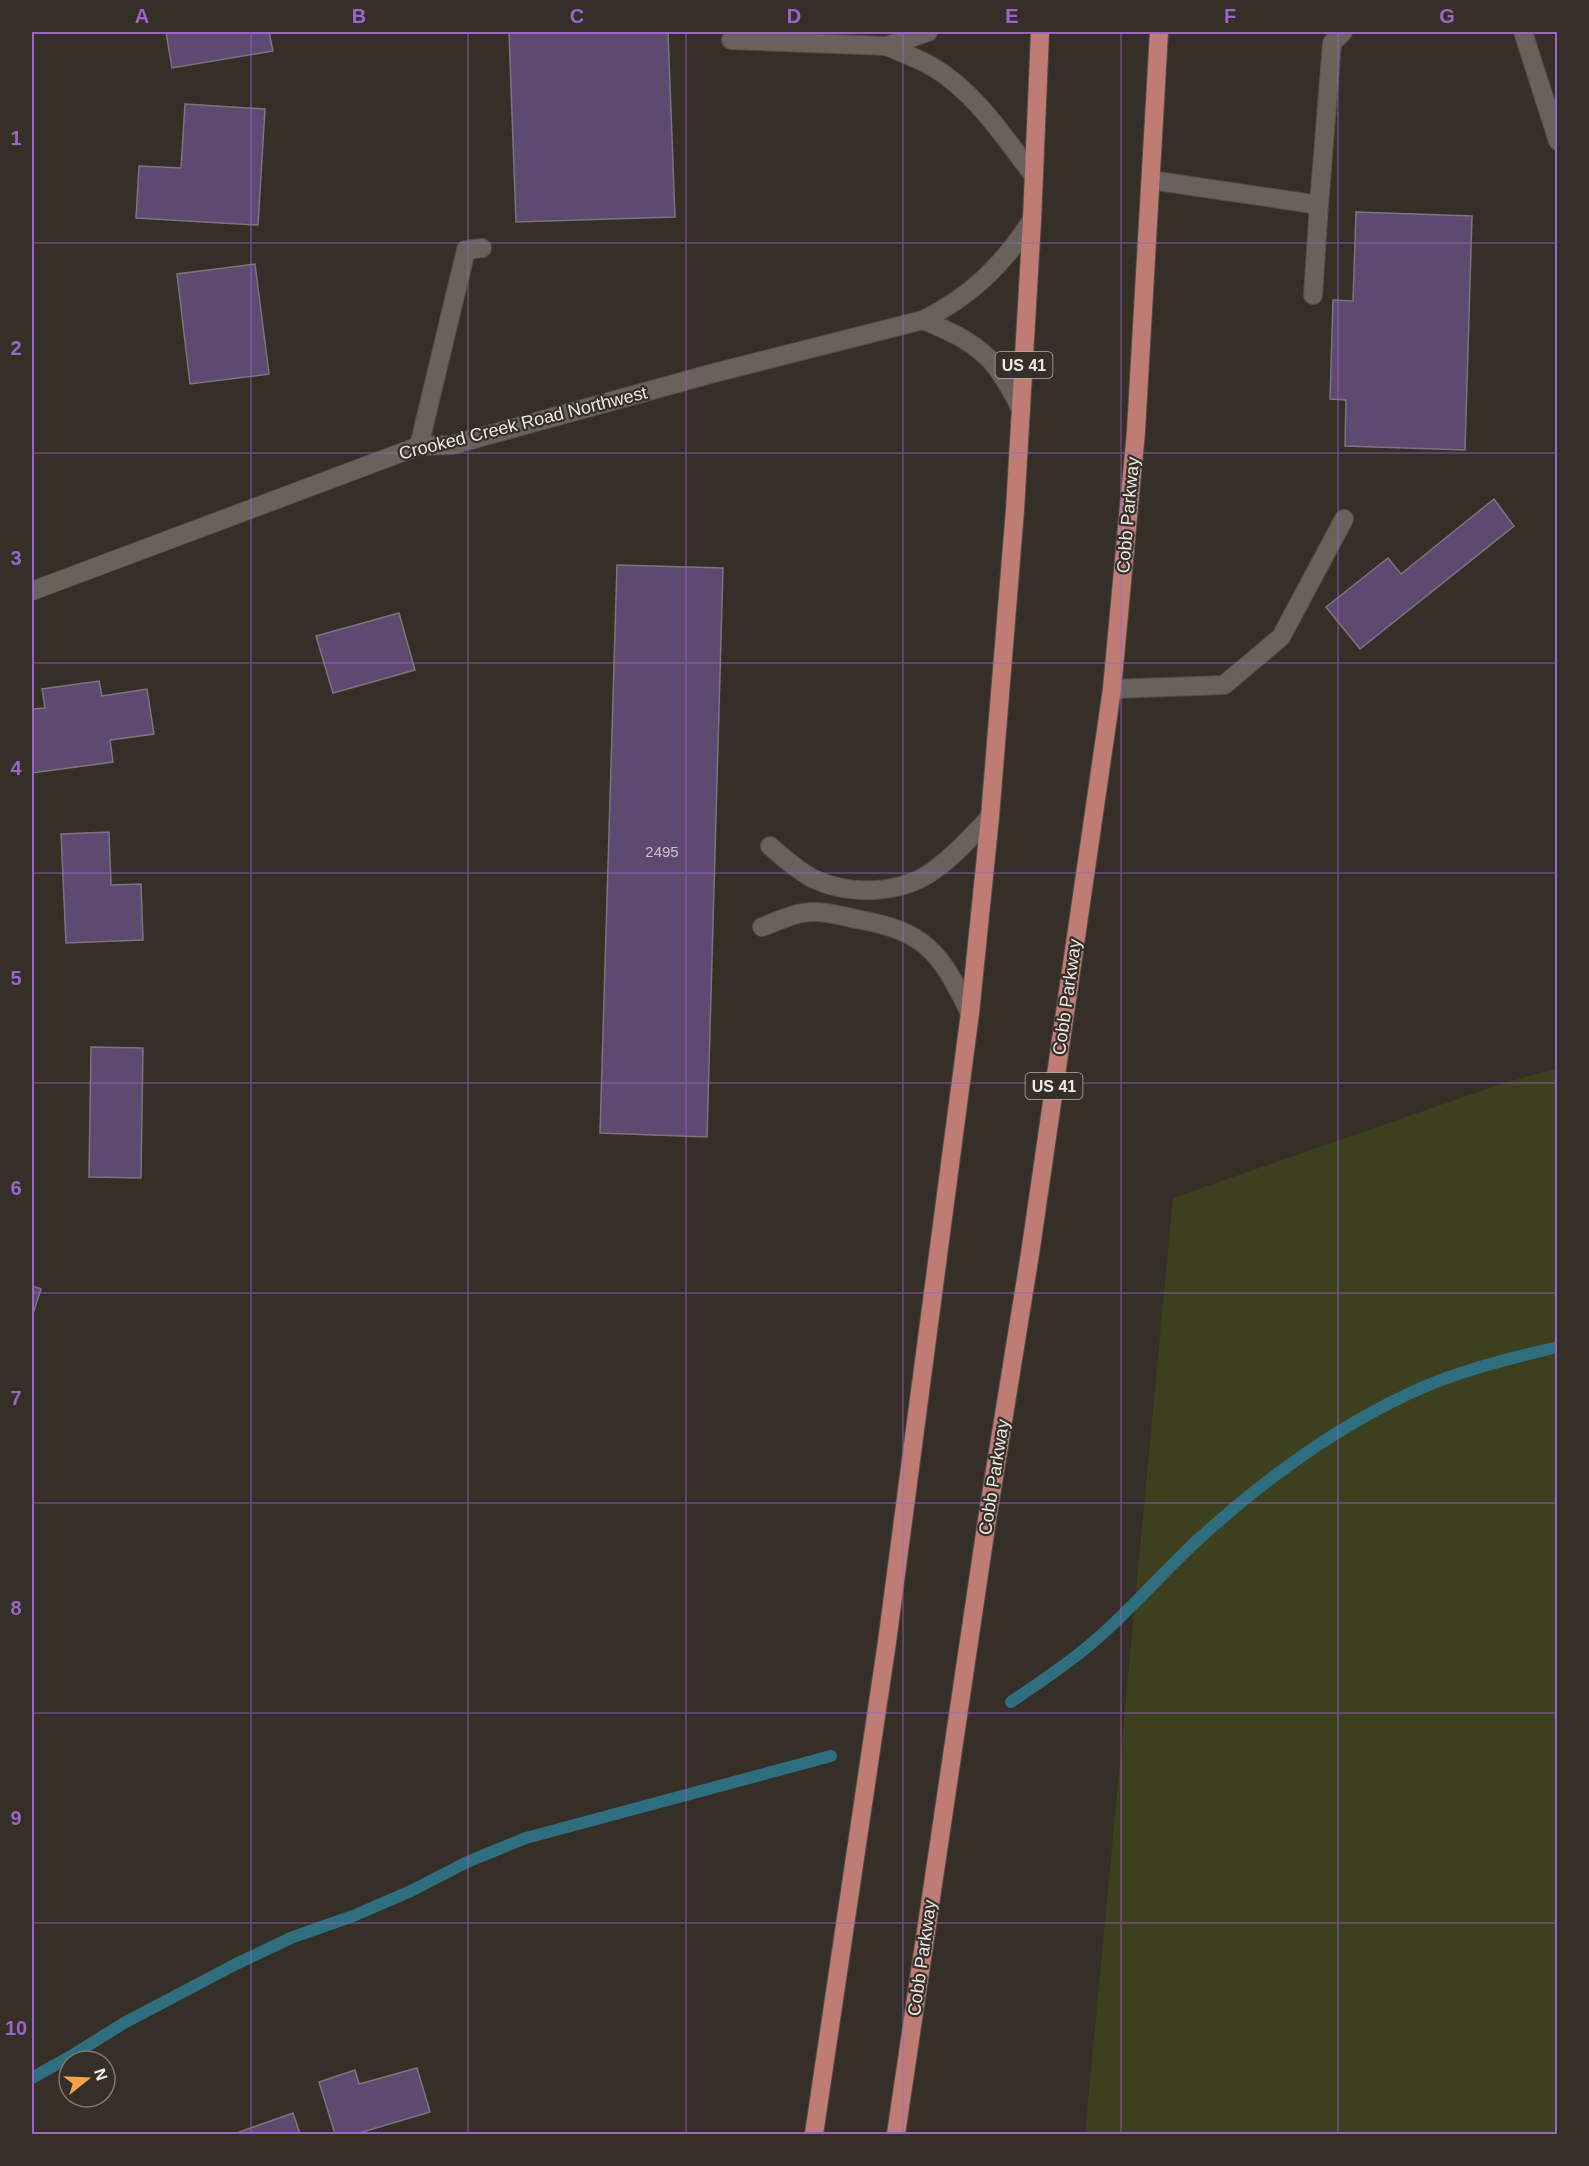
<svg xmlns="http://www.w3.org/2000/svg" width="1589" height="2166" viewBox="0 0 1589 2166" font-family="Helvetica,sans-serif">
<rect width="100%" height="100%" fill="#352f28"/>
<polygon fill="#3d401f" points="1557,1068 1557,2134 1085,2134 1173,1198 1498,1085"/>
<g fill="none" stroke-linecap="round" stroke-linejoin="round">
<g stroke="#2e6e7e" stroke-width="12">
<path d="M 1011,1702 C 1046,1678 1081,1655 1112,1625 C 1143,1596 1171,1564 1202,1536 C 1264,1480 1330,1431 1406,1395 C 1453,1372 1507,1359 1558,1347"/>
<polyline points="32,2078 71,2056 124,2023 236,1964 293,1937 353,1916 411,1891 467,1862 526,1838 831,1756"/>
</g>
</g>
<g fill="#5e4971" stroke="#7a757f" stroke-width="1.5">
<polygon points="166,32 269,32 273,51 172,68"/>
<polygon points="509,32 668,32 675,217 516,222"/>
<polygon points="185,104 265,109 258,225 136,218 139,166 181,168"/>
<polygon points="1356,212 1472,216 1465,450 1345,446 1346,400 1330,399 1333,300 1353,301"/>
<polygon points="255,264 269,374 190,384 177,274"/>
<polygon points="1494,499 1514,526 1360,649 1326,607 1388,558 1401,574"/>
<polygon points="617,565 723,568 707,1137 600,1133"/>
<polygon points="399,613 415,670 333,693 316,636"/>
<polygon points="99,681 102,696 147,689 154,734 110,740 113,762 32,773 32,709 45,708 42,689"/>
<polygon points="109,832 111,885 141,884 143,940 66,943 61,834"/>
<polygon points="91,1047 143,1048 141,1178 89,1177"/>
<polygon points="32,1286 41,1289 32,1317"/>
<polygon points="417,2068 430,2112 356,2134 335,2134 319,2082 355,2070 359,2084"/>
<polygon points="293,2113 300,2134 234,2134"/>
</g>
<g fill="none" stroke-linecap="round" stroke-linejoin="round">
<g stroke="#534e47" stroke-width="20">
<g id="lane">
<polyline points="731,40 887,46 928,32"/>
<path d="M 887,46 C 902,53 919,59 933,67 C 976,93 1004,137 1034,176"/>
<polyline points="1151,180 1319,205 1332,43 1343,32"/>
<polyline points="1313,295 1319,205"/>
<polyline points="419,446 466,250 482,248"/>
<polyline points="1112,689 1224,685 1281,637 1344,519"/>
<path d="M 770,846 C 784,858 798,871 814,879 C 850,896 901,894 933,871 C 954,856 972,836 990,817"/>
<path d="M 762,927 C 778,921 798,911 815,912 C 828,912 843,916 856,919 C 926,931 940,952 970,1013"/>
</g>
</g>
<g stroke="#534e47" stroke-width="20">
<g id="street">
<polyline points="1523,32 1558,141"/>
<path d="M 923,320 C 950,331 979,344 997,368 C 1006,381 1014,395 1021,409"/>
<path d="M 32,591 L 419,446 L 452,445 L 714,373 L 923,320 C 970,297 1003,265 1032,220"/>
</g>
</g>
<g stroke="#534e47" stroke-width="20">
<g id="primary">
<polyline points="814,2134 887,1642 970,1013 990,817 1015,510 1032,220 1040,32"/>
<polyline points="896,2134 987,1520 1030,1254 1112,689 1136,431 1159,32"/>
</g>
</g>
<use href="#lane" stroke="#69625a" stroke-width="18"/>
<use href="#street" stroke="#69625a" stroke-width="18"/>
<use href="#primary" stroke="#bf7c74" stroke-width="18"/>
</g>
<path fill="none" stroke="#9d65ca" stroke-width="1.5" stroke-opacity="0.55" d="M 251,32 L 251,2134M 468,32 L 468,2134M 686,32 L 686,2134M 903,32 L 903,2134M 1121,32 L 1121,2134M 1338,32 L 1338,2134M 32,243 L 1558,243M 32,453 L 1558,453M 32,663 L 1558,663M 32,873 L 1558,873M 32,1083 L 1558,1083M 32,1293 L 1558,1293M 32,1503 L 1558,1503M 32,1713 L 1558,1713M 32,1923 L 1558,1923"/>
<g text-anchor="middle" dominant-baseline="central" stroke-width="4.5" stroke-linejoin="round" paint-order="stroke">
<g font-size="15" fill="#c9c1c7">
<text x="662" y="851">2495</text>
</g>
<g fill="#352f28" stroke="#b6b1ac" stroke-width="1.5">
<rect x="995.5" y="352" width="57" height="26" rx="4.5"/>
<rect x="1025.5" y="1073" width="57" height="26" rx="4.5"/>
</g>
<g font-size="16" font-weight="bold" fill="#ede9e4">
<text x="1024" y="365">US 41</text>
<text x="1054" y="1086">US 41</text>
</g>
<g font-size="18" fill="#ede9e4" stroke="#352f28">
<text transform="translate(523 423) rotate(-14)">Crooked Creek Road Northwest</text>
<text transform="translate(1128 515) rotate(-85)">Cobb Parkway</text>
<text transform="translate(1067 997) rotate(-82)">Cobb Parkway</text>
<text transform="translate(994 1477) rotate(-81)">Cobb Parkway</text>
<text transform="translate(922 1958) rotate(-82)">Cobb Parkway</text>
</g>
</g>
<rect width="1589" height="2166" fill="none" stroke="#352f28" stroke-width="66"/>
<g transform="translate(87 2079) rotate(72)"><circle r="28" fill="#352f28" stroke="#7f7973" stroke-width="1.5"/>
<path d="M0-4.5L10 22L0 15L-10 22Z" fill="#f8a14a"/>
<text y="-9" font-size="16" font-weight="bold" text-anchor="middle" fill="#ede9e4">N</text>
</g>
<rect x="33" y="33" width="1523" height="2100" fill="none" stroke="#9d65ca" stroke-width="2"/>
<g font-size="20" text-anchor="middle" font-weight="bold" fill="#9d65ca">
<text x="142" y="23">A</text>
<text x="359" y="23">B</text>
<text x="577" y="23">C</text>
<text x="794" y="23">D</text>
<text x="1012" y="23">E</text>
<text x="1230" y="23">F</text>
<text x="1447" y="23">G</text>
<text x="16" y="145">1</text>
<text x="16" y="355">2</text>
<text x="16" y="565">3</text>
<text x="16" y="775">4</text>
<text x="16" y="985">5</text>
<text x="16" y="1195">6</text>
<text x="16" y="1405">7</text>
<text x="16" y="1615">8</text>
<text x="16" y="1825">9</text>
<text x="16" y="2035">10</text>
</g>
</svg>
